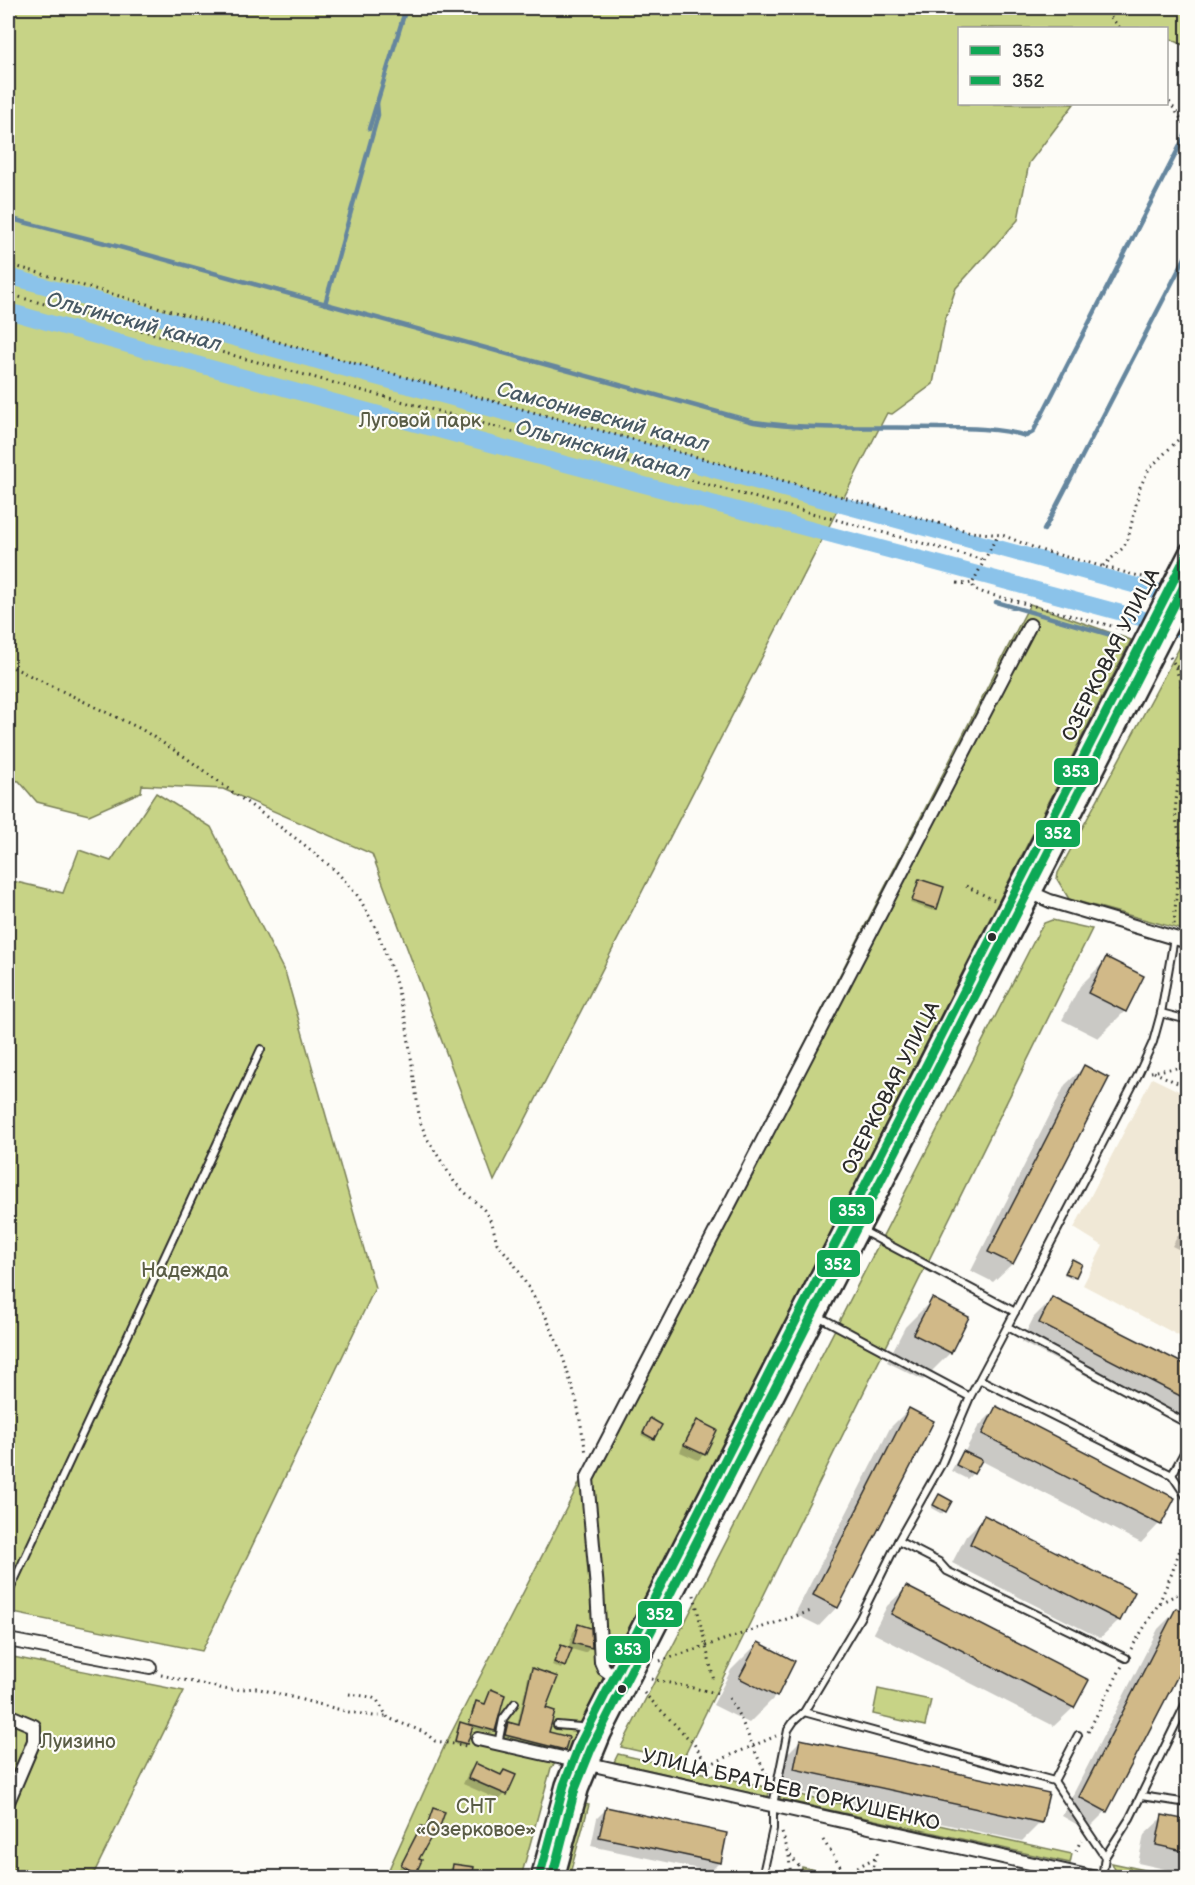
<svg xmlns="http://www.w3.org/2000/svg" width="1195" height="1885" viewBox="0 0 1195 1885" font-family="'Balsamiq Sans',sans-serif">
<rect width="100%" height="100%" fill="#fdfcf7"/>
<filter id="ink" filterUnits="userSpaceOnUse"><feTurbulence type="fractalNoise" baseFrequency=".0167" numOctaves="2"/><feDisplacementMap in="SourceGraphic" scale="12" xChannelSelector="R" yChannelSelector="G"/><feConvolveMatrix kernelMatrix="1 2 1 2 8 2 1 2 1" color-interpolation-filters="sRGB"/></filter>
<g filter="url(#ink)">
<polygon fill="#f0e8d6" points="1152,1078 1187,1095 1187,1340 1083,1285 1103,1246 1074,1228"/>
<g fill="#c7d386" stroke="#797f58" stroke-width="1.5">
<polygon points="8,8 1187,8 1187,47 1167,37 1166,28 960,28 960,104 1074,104 1029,163 1018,220 956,288 945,320 933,384 892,414 887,413 494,1181 372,854 223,789 142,785 141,792 89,815 37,802 19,781 8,780"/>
<polygon points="1030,604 1131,640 569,1749 551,1768 521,1877 385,1878 444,1747"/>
<polygon points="1183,641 1188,642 1187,931 1069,899 1057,879 1058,873"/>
<polygon points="156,793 211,827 286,975 375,1288 202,1651 8,1612 8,880 63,893 79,850 111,861"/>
<polygon points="1052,920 1092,929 682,1761 621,1747 1038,933 1044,923"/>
<polygon points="8,1656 184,1691 92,1877 8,1877"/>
<polygon points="878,1689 931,1700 925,1726 873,1714"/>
<polygon points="618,1754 770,1788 768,1797 614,1762"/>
<polygon points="782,1791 1072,1854 1070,1863 780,1799"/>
<polygon points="584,1804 589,1805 569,1877 564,1877"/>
<polygon points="1112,1863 1178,1877 1140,1877 1116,1872"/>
<polygon points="802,1867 845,1877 800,1877"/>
</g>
<g fill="#0003">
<polygon points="919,881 936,908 933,911 910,903"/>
<polygon points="1107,959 1142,977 1125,1011 1098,1038 1062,1020 1080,986"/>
<polygon points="1084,1067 1107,1078 1012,1264 993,1282 971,1271 1065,1085"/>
<polygon points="1188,1218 1188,1254 1172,1246"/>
<polygon points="1072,1261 1080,1265 1072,1279 1064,1275"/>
<polygon points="1053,1298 1188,1368 1188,1428 1021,1342 1034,1317"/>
<polygon points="932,1300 967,1318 950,1353 923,1380 887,1362 905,1327"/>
<polygon points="997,1408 1159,1524 1141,1543 980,1460 973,1473 967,1479 951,1471 958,1459 964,1453 978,1427"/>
<polygon points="909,1409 837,1607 819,1626 795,1614 890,1428"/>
<polygon points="697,1422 704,1454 698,1460 680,1452 691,1428"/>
<polygon points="648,1423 653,1438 651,1440 641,1435"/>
<polygon points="939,1496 950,1501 942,1514 931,1508"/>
<polygon points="985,1517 1119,1620 1100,1638 952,1563 966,1536"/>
<polygon points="906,1588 1087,1681 1073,1708 1054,1726 873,1633 887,1606"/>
<polygon points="1177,1610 1106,1811 1087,1830 1062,1816 1158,1629"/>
<polygon points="579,1626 589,1629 590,1648 585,1653 571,1649 561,1669 552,1665 561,1646 568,1649 573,1632"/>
<polygon points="758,1643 776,1696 749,1723 713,1705 731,1670"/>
<polygon points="533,1669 544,1709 548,1733 564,1749 560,1753 502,1738 504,1728 508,1724 517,1726 529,1673"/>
<polygon points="491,1691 494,1731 491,1733 471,1728 463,1746 453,1743 458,1726 461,1724 468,1726 474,1705 476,1703 484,1705"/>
<polygon points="801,1740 1041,1822 1022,1841 776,1787 782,1759"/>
<polygon points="475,1765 500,1776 504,1772 514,1776 505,1794 499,1800 463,1784 469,1771"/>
<polygon points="434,1809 437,1831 431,1833 417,1860 415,1872 412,1874 399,1868 419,1830 425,1829"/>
<polygon points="606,1809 720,1862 712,1870 741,1878 708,1878 713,1872 591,1846 597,1818"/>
<polygon points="1187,1815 1187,1874 1138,1863 1144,1835 1163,1817 1182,1821"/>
<polygon points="454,1865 470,1878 447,1878 448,1871"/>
</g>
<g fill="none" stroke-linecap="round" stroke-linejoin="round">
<g stroke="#65869e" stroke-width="4.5">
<polyline points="369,129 406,8"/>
<path d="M 8,218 L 105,243 L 754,422 C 815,431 877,426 939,428 C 967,428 999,428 1026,436 L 1033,432 L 1188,130"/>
<polyline points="325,304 378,115 377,103"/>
<polyline points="1044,530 1188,252"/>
<polyline points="996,602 1118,637"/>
</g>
<g stroke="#8bc3ea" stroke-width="16">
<polyline points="8,276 1188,600"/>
<path d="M 8,311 C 399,423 795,523 1188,631"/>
</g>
</g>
<g fill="#d1b988" stroke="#2b2b2b" stroke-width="1.5">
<polygon points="919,879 944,887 937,909 912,901"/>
<polygon points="1106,957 1144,976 1126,1012 1088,993"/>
<polygon points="1084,1065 1109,1078 1013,1264 988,1252"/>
<polygon points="1072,1259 1082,1264 1076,1277 1065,1273"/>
<polygon points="1052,1297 1188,1366 1188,1400 1039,1323"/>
<polygon points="932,1298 969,1317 951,1353 913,1334"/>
<polygon points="996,1406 1175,1498 1161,1525 982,1434"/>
<polygon points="909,1408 934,1421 838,1608 813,1595"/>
<polygon points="650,1418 662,1425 654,1439 643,1433"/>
<polygon points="697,1420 717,1430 705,1455 684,1445"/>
<polygon points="963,1451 982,1460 974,1474 956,1465"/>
<polygon points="939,1494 952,1501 946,1512 933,1505"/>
<polygon points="984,1515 1135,1592 1120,1621 970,1544"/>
<polygon points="906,1586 1089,1680 1074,1708 891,1614"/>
<polygon points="1176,1608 1188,1614 1188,1656 1107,1812 1079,1797"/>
<polygon points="578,1624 591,1628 592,1648 573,1643"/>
<polygon points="758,1642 795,1661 777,1697 739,1678"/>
<polygon points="561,1645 572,1649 565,1667 554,1662"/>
<polygon points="532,1668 558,1677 546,1708 555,1711 549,1732 569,1737 565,1750 505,1735 508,1722 519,1725"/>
<polygon points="491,1689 505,1695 495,1731 469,1724 476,1701 485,1704"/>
<polygon points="460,1722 473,1726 467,1744 455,1741"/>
<polygon points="800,1739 1049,1793 1042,1823 794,1769"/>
<polygon points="475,1763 501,1775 504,1770 516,1775 507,1795 468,1778"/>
<polygon points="606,1807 727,1833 721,1863 599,1837"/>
<polygon points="433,1808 445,1812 438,1832 431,1831 434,1832 419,1859 422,1860 416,1873 401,1865 421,1826 426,1828"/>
<polygon points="1162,1815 1188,1820 1188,1852 1156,1845"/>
<polygon points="453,1864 474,1867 472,1878 451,1878"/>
</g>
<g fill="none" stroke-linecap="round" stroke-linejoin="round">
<g stroke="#2b2b2b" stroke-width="10">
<g id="service">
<polyline points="1174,938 1161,1013 1188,1020"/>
<polyline points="803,1308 970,1397 1015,1312 861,1230"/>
<polyline points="1015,1312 1138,1075 1153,1042 1161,1013"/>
<polyline points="1008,1327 1188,1424"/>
<polyline points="981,1380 1172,1475 1188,1445"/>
<polyline points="970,1397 941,1465 898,1541 939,1562 947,1571 1126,1658"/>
<polyline points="1172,1475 1188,1499"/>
<polyline points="8,1594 261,1049"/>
<polyline points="804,1712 1054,1781 1105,1857"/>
<polyline points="557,1725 580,1727 587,1730"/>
<polyline points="498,1744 503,1719 515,1703"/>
<polyline points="1054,1781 1078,1735"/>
<polyline points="1141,1796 1188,1803"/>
<polyline points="762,1878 773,1829 773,1805 788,1730 794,1721 804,1712 860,1618 898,1541"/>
<polyline points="1102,1878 1105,1857 1130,1818 1188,1699"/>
</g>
</g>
<g stroke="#2b2b2b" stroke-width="16">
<g id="minor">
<polyline points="1016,886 1050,901 1188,942"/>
<polyline points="8,1640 150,1667"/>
<polyline points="614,1676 604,1669 601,1662 597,1589 587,1479 1030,625"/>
<polyline points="8,1715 34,1726 34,1741 8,1802"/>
<polyline points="478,1739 1096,1878"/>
</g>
</g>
<g stroke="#2b2b2b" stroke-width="20">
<g id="tertiary">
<polyline points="539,1878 564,1785 580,1744 1188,551"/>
<polyline points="556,1878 580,1790 603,1734 1188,590"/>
</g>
</g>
<g stroke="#2b2b2b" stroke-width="3" stroke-dasharray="1.5 4.5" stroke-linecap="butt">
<polyline points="1103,8 1120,28"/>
<polyline points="1166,97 1188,129"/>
<polyline points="8,264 310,351 971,532 1002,535 1040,550 1158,581"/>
<polyline points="8,294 984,560"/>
<polyline points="1103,566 1123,548 1128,539 1140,487 1149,469 1188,430"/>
<polyline points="973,582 997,536"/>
<polyline points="957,583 967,584 972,583 974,589 984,593 1131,631"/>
<polyline points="1170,657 1175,665 1186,702 1175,812 1180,840 1174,925"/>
<polyline points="8,665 141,729 185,757 302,843 336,871 358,896 376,928 394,976 406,1021 420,1122 428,1140 455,1183 484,1210 492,1223 497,1243 513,1262 546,1317 562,1354 577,1403 586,1453"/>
<polyline points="1176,666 1188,678"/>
<polyline points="966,886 994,900"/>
<polyline points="1151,1072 1188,1066"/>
<polyline points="1154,1072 1188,1088"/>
<polyline points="694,1595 714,1681"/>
<polyline points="1160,1603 1188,1589"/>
<polyline points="1131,1649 1159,1603 1172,1573 1188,1526"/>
<polyline points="660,1661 811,1611"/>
<polyline points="161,1675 229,1690 256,1688 349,1712 374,1716 386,1716"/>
<polyline points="651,1679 721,1694"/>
<polyline points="644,1693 694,1744 708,1765"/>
<polyline points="349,1694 371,1697 377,1700 388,1718 424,1732 435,1741 467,1746"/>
<path d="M 729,1698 C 745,1723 753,1751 768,1777"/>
<polyline points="1088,1732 1122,1666"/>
<polyline points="707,1770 708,1765 776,1736"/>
<polyline points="782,1833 789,1854 809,1878"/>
<polyline points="823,1840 842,1869 851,1878"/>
<polyline points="1076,1851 1081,1840"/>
<polyline points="789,1856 791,1878"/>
<polyline points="836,1878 875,1858 878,1852"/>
<polyline points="871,1878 875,1858"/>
</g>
<use href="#service" stroke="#fdfcf7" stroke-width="6"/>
<use href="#minor" stroke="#fdfcf7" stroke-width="12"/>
<use href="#tertiary" stroke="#fdfcf7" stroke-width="15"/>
<g stroke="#fdfcf7" stroke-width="14">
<polyline id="bus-1" points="539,1878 564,1785 580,1744 1188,552"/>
</g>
<g stroke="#fdfcf7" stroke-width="14">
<polyline id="bus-2" points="552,1878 575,1789 591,1749 1188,578"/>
</g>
<use href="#bus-1" stroke="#10a855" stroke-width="9"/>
<use href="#bus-2" stroke="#10a855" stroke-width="9"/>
</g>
</g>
<g fill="#2b2b2b" stroke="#fdfcf7" stroke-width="2">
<circle cx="992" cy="937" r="5"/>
<circle cx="622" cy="1689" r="5"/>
</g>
<g text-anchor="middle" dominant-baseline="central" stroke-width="4.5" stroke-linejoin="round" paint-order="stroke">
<g font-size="20" fill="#5a5d46" stroke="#fdfcf7">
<text x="420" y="421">Луговой парк</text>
<text x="185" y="1271">Надежда</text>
<text x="78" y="1742">Луизино</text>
<text x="476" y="1807">СНТ<tspan x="476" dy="23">«Озерковое»</tspan></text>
</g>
<g font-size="20" fill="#2b2b2b" stroke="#fdfcf7">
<text transform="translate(1111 655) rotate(-63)">ОЗЕРКОВАЯ УЛИЦА</text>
<text transform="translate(891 1088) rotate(-63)">ОЗЕРКОВАЯ УЛИЦА</text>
<text transform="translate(791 1790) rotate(13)">УЛИЦА БРАТЬЕВ ГОРКУШЕНКО</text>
</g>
<g font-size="21" font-style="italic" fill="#485964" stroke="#fdfcf7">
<text transform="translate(134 322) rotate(15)">Ольгинский канал</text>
<text transform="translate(603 417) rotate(15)">Самсониевский канал</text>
<text transform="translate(603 450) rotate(15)">Ольгинский канал</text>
</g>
</g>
<g stroke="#fdfcf7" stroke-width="2">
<rect x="1053" y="757" width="46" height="29" rx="6" fill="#10a855"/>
<rect x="1035" y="819" width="46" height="29" rx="6" fill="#10a855"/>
<rect x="829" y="1196" width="46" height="29" rx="6" fill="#10a855"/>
<rect x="816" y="1249" width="45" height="29" rx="6" fill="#10a855"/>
<rect x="637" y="1600" width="46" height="28" rx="6" fill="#10a855"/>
<rect x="605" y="1635" width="46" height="29" rx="6" fill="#10a855"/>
</g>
<g font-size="16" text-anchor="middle" font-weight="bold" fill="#fff">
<text x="1076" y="777">353</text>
<text x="1058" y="839">352</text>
<text x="852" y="1216">353</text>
<text x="838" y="1270">352</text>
<text x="660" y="1620">352</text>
<text x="628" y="1655">353</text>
</g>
<rect width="1195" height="1885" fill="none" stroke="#fdfcf7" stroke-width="30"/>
<rect x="15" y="15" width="1165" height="1855" fill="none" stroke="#2b2b2b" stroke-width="2" filter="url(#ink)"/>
<rect x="958" y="27" width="210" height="78" fill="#fdfcf7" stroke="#a9a8a5" stroke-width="1.5"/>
<rect x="970" y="46" width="30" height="9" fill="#10a855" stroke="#a9a8a5" stroke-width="1.5"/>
<text x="1012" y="57" font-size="18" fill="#2b2b2b">353</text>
<rect x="970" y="76" width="30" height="9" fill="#10a855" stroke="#a9a8a5" stroke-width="1.5"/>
<text x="1012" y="87" font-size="18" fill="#2b2b2b">352</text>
</svg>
